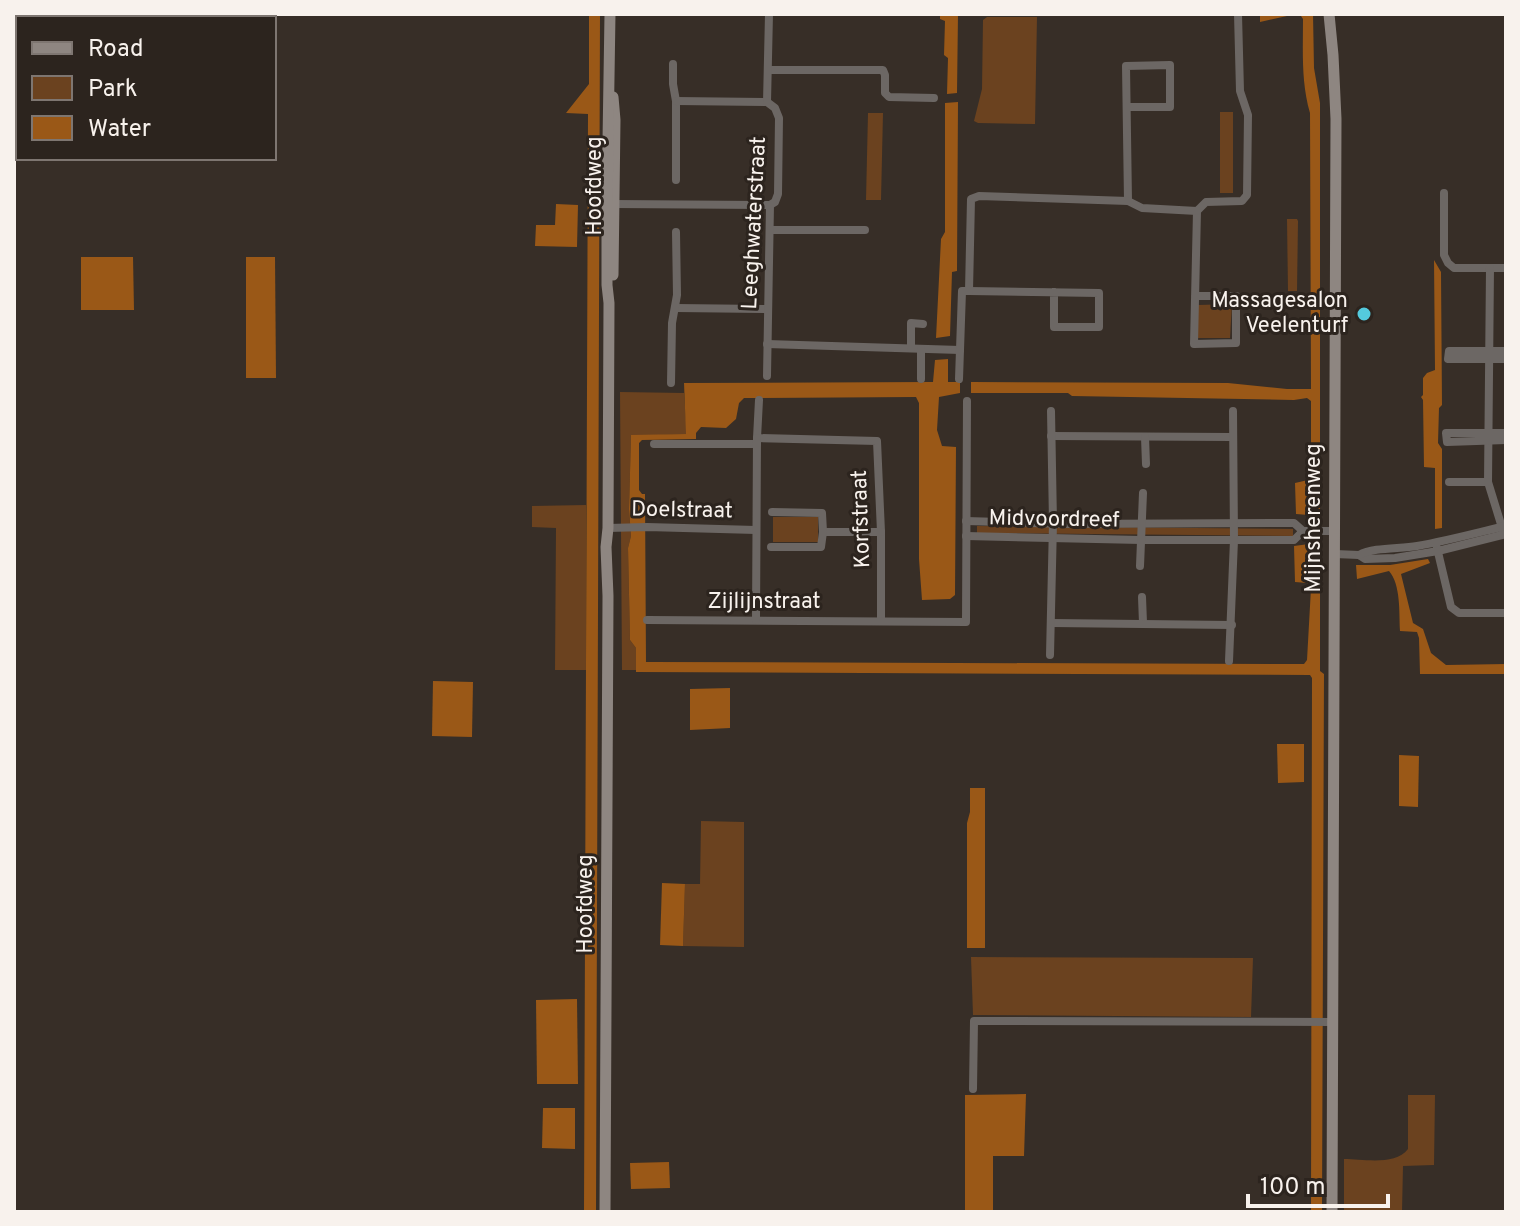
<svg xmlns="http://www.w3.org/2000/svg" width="1520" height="1226" viewBox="0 0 1520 1226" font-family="Overpass,sans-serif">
<rect width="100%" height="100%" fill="#372e27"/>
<g fill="#6b421f">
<polygon points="14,14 205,14 205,18 18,18 18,109 14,109"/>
<polygon points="987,17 1037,17 1035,124 978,123 974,121 982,89 983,20"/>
<rect x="1220" y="112" width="13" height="81"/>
<polygon points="868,113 883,113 881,200 866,200"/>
<polygon points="1287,219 1297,219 1298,221 1297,291 1288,291"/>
<polygon points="1232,304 1230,338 1197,338 1198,305"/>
<polygon points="620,392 684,393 687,434 631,436 629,509 631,536 628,548 630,640 636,648 636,670 622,670"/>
<polygon points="586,505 586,670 555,670 556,528 532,527 532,506"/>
<rect x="773" y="517" width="45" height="25"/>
<polygon points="977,526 1293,529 1293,536 977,533"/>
<polygon points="701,821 744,822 744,947 683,946 685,884 700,884"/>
<polygon points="971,957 1253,958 1251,1017 973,1015"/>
<path d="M 1408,1095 L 1435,1095 L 1434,1165 L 1403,1166 L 1402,1212 L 1344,1212 L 1344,1159 C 1363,1159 1395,1166 1408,1149 Z"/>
</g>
<g fill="#9a5817">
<polygon points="589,14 600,14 596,1212 584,1212 588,114 566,113 589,84"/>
<polygon points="940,14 958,14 957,93 947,94 948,58 944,55 945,21 940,19"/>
<path d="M 1260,14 L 1313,14 L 1314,68 L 1320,103 L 1320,671 L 1324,674 L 1322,1212 L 1311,1212 L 1312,678 L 1310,675 L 636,672 L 636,648 L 630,640 L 628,548 L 631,536 L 629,509 L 631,435 L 686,434 L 684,383 L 933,382 L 935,360 L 948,359 L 948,382 L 960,382 L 960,393 L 939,397 L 937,430 L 942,446 L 956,447 L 955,595 L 950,599 L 922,600 L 919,559 L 919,403 L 916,397 L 744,398 L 739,403 L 736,419 L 726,428 L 701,427 L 696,433 L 696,439 L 642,440 L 639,443 L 639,490 L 642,494 L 645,494 L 646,662 L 1304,664 L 1307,660 L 1311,588 L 1307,583 L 1295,582 L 1294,546 L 1309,544 L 1309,515 L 1296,514 L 1295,483 L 1308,480 L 1311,473 L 1311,401 L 1307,398 L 1294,400 L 1072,396 L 1068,393 L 971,393 L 971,382 L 1228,383 L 1287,389 L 1311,389 L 1310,113 C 1301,82 1303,51 1303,19 L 1301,16 L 1287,16 L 1260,22 Z"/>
<polygon points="958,102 957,271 952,272 950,336 936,338 941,239 945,232 945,103"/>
<polygon points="556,204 578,205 577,247 535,246 536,225 555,225"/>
<polygon points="81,257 133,257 134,310 81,310"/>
<polygon points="246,257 275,257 276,378 246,378"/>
<polygon points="1434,260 1441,272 1442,405 1439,408 1438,443 1442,449 1442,528 1435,529 1435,468 1424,467 1423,400 1421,397 1423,395 1423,378 1427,373 1435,370"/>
<path d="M 1428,559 L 1430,563 L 1401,574 L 1413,623 L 1423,629 L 1431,653 L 1446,665 L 1506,664 L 1506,674 L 1420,674 L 1419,638 L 1417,632 L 1400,631 C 1399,612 1401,585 1389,571 L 1357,579 L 1356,565 L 1390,565 Z"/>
<polygon points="433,681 473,682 472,737 432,736"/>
<polygon points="730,688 730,728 690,730 690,689"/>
<polygon points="1277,744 1304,744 1304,782 1278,783"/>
<polygon points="1399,755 1419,756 1418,807 1399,806"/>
<polygon points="970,788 985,788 985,948 967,948 967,823 970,812"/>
<polygon points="662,883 685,884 683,946 660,945"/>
<polygon points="577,999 578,1084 537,1084 536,1000"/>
<polygon points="1026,1094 1024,1156 993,1156 993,1212 965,1212 965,1095"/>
<polygon points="543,1108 575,1108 575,1149 542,1148"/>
<polygon points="669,1162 670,1188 631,1189 630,1163"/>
</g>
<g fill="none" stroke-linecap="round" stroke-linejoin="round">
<g stroke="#6c6764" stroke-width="8">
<polyline points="673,64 673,84 676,101 676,180"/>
<polyline points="768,70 883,70 885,75 885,93 889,97 934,98"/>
<polyline points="676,101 767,102"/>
<polyline points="1127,107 1170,107 1170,65 1126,66 1128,201"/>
<polyline points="1444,193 1444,255 1448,263 1454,268 1506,268"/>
<polyline points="612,204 770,205"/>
<polyline points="770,230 865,230"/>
<polyline points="1490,268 1488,482 1504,534"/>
<polyline points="969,291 1099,293 1099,327 1054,327 1054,292"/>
<polyline points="1195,296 1236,296 1236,343 1194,344 1197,211"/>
<polyline points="676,308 768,309"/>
<polyline points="767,344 960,350"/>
<polyline points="911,348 911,323 923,324"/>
<polyline points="1506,351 1449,351 1448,359 1506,359"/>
<polyline points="767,376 770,205 775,202 778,194 779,118 775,108 767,102 769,14"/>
<polyline points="921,379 921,349"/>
<polyline points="959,379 962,291 969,291 971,199 979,196 1128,201 1142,208 1197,211 1206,202 1242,201 1247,195 1248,115 1240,91 1238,14"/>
<polyline points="671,383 672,323 677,295 676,232"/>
<polyline points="759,400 757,438 877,441 881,532 881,621"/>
<polyline points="1506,433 1446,433 1447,442 1506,440"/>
<polyline points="1051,436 1231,437"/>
<polyline points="1145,437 1146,464"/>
<polyline points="654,444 757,444"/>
<polyline points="1449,482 1488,482"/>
<polyline points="608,528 647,527 756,530"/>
<polyline points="1303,531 1335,531"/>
<polyline points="823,532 881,532"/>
<polyline points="966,536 1141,540 1294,540 1303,531 1294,523 1064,524 966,521"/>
<polyline points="771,547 821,547 823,532 822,513 772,512"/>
<polyline points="1437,548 1451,607 1459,613 1506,613"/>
<polyline points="1335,554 1359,555 1365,559 1395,558 1438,551 1506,534"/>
<path d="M 1359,555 C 1374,547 1399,549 1417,546 C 1446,541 1476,533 1505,526"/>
<polyline points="1140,566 1143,493"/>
<polyline points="1142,597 1143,623"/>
<polyline points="647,620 966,622 967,401"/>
<polyline points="756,620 757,438"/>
<polyline points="1052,623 1232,625"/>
<polyline points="1050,655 1053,523 1051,411"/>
<polyline points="1229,661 1234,540 1233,411"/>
<polyline points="973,1089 974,1021 1333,1022"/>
</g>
<g stroke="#8e8681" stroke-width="11">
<polyline points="1329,14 1333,55 1336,119 1332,1212"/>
<polyline points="613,275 615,120 613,97"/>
<polyline points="605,1212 608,596 606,547 608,528 609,303 607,285 607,204 610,14"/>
</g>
</g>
<circle fill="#54cadd" stroke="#2c241e" stroke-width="3" cx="1364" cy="314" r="8"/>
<g text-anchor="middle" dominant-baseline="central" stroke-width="6" stroke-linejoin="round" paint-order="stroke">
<g font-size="22" fill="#f8f2ed" stroke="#2c241e">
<text transform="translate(595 186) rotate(-90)">Hoofdweg</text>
<text transform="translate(755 223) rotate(-87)">Leeghwaterstraat</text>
<text transform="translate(682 511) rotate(1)">Doelstraat</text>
<text transform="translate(1314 518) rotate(-90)">Mijnsherenweg</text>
<text transform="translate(862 519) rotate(-92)">Korfstraat</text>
<text transform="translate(1054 520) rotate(1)">Midvoordreef</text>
<text x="764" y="602">Zijlijnstraat</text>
<text transform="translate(586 904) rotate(-90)">Hoofdweg</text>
</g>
<g font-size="22" fill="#f8f2ed" stroke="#2c241e" text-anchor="end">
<text x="1348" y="301">Massagesalon<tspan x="1348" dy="25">Veelenturf</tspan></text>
</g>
</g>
<rect width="1520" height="1226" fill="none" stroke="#f8f2ed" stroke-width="32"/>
<rect x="16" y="16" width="260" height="144" fill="#2c241e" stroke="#7e7671" stroke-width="2"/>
<rect x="32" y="42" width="40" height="12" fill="#8e8681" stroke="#7e7671" stroke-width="2"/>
<text x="88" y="56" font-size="24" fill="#f8f2ed">Road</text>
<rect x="32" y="76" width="40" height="24" fill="#6b421f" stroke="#7e7671" stroke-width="2"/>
<text x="88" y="96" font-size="24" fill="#f8f2ed">Park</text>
<rect x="32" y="116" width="40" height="24" fill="#9a5817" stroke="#7e7671" stroke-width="2"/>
<text x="88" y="136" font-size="24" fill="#f8f2ed">Water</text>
<path d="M1248 1194v12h140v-12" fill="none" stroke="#f8f2ed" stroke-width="4"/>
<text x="1260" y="1194" font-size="24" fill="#f8f2ed" stroke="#2c241e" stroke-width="6" paint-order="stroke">100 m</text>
</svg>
